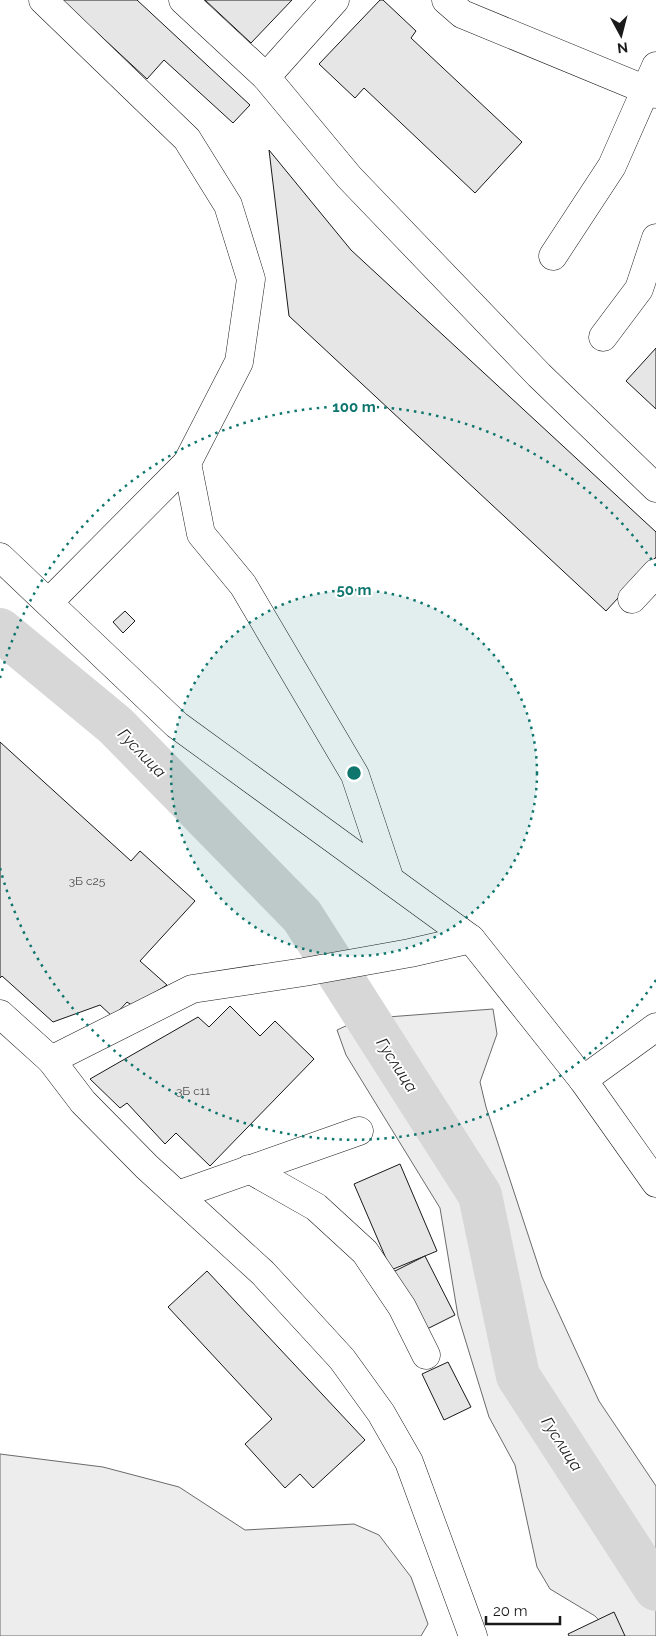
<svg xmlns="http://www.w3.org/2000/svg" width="656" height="1636" viewBox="0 0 656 1636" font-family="Raleway,sans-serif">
<rect width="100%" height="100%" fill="#fff"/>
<g fill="#ededed" stroke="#6a6a6a">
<polygon points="493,1009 497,1034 480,1082 486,1107 542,1277 599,1401 656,1486 656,1636 614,1636 595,1616 550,1589 537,1567 515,1465 489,1417 458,1316 440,1208 346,1055 337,1030 361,1019"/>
<polygon points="0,1454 103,1467 179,1487 245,1530 354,1524 379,1535 411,1577 428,1624 421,1636 0,1636"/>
</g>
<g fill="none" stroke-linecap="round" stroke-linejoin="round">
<polyline stroke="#d7d7d7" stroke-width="44" points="0,630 115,725 302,916 480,1195 518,1376 656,1589"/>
</g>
<g fill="#e6e6e6" stroke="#1a1a1a">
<polygon points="62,0 137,0 250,105 233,123 164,60 147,79"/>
<polygon points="205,0 292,0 251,43"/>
<polygon points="380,0 383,0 416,31 411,38 522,142 475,193 364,88 355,98 319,64"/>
<polygon points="269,150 351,250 656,532 656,557 606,611 289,316"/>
<polygon points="656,348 656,409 626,381"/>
<polygon points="125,611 135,621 123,633 113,622"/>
<polygon points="0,742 131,861 140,851 195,901 140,961 167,985 133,1006 127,1002 113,1017 100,1005 53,1022 2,976 0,978"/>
<polygon points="230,1006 260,1036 275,1021 314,1059 210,1166 176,1133 165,1144 127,1103 120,1108 90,1079 198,1017 209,1027"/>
<polygon points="400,1164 437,1251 391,1270 354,1184"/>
<polygon points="425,1256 455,1315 423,1331 393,1272"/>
<polygon points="207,1271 365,1440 313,1488 300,1474 285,1488 245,1444 272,1419 168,1307"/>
<polygon points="448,1362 471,1407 444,1420 422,1374"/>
<polygon points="614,1612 625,1636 569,1636 568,1634"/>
</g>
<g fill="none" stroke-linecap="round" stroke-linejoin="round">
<g stroke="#1a1a1a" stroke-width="29">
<g id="minor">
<polyline points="43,0 187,139 228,205 251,279 239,362 187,463 49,602"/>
<polyline points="183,0 266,77 349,177 539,375 656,488"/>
<polyline points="446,0 462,14 656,94"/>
<polyline points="266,77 335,0"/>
<polyline points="553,256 612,166 656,66"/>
<polyline points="603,337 639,289 656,238"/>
<polyline points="187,463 201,534 243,585 355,775 390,880"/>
<polyline points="0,557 177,725 471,939"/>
<polyline points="632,599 656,573"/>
<polyline points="0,1014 51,1060 192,989 304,972 410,953 471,939 583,1080 656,1183"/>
<polyline points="51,1060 83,1102 147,1167 263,1273 342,1359 381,1413 409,1462 473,1636"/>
<polyline points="583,1080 656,1027"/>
<polyline points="249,1169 316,1207 365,1252 402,1307 426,1355"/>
<polyline points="178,1195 359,1131"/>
</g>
</g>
<use href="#minor" stroke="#fff" stroke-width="28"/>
</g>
<circle cx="354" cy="773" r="183" fill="#0f766e" fill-opacity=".12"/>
<g fill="none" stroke="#0f766e" stroke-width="2.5" stroke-dasharray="2.5 5">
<circle cx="354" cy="773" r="183"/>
<path d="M656 980A366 366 0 0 1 0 868M0 678A366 366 0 0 1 656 566"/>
</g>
<g text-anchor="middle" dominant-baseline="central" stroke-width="4" stroke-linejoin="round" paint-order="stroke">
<g font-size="12" fill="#4d4d4d">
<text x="87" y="881">3Б с25</text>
<text x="193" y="1091">3Б с11</text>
</g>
<g font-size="16" font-style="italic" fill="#1a1a1a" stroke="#fff">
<text transform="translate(142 753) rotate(46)">Гуслица</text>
<text transform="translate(397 1065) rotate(57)">Гуслица</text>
<text transform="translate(562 1444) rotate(57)">Гуслица</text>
</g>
</g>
<circle cx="354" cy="773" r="8" fill="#0f766e" stroke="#fff" stroke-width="2.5"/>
<g font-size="15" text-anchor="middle" font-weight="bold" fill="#0f766e" stroke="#fff" stroke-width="4" stroke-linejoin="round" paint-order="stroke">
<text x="354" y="412">100 m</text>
<text x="354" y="595">50 m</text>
</g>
<g transform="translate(621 35) rotate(173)" stroke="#ffffff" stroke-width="4" paint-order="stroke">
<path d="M0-4L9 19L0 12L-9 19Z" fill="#1a1a1a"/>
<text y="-8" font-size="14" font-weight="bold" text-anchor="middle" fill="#1a1a1a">N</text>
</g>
<path d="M486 1616v8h74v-8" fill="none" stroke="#1a1a1a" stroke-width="2.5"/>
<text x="493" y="1616" font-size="15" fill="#1a1a1a" stroke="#ffffff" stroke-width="4" paint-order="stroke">20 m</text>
</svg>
